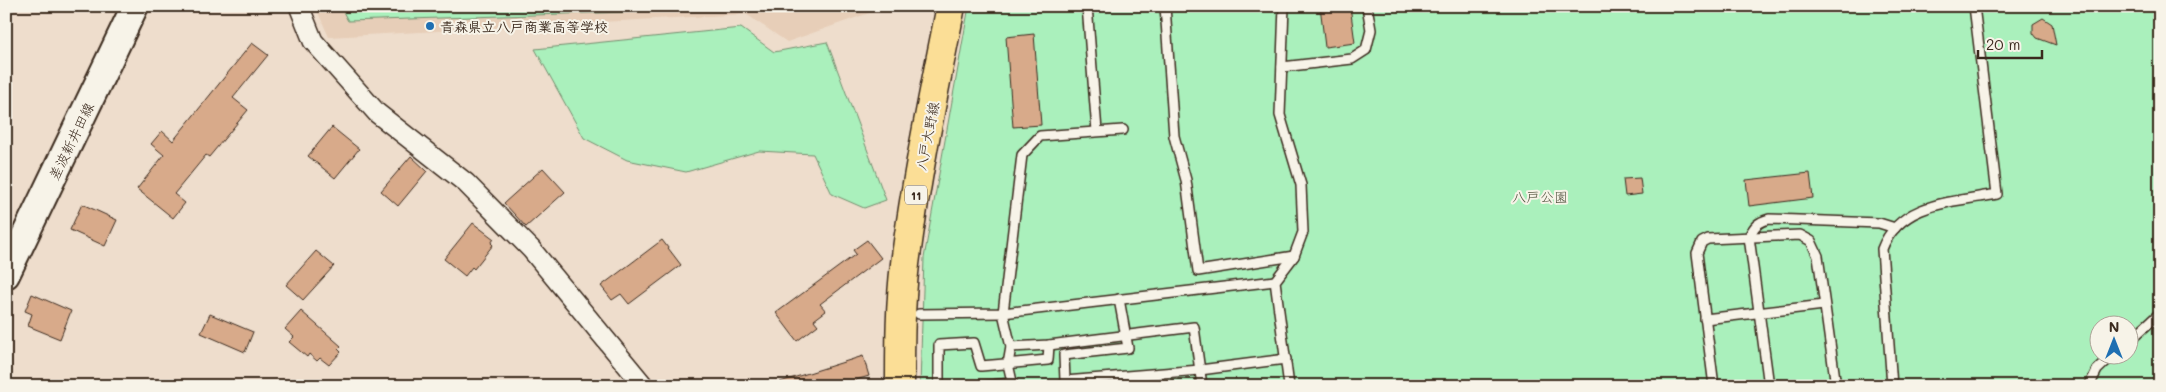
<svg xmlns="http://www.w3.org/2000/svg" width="2166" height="392" viewBox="0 0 2166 392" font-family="Mali,'Klee One',sans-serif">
<rect width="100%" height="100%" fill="#edc"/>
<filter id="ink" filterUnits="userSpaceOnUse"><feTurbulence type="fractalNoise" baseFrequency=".02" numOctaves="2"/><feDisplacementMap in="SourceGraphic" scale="10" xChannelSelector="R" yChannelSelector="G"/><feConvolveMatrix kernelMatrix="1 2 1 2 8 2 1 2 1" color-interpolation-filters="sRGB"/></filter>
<g filter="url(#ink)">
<polygon fill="#e7ceb8" points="315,6 889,6 787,42 746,14 329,37"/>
<g fill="#aaf0bc" stroke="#728d6d" fill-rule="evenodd">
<polygon points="340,6 826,6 823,8 749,8 348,21"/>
<path d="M 969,6 L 2160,6 L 2160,386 L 920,386 L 924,258 ZM 2098,324 L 2128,324 L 2128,354 L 2098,354 Z"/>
<polygon points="741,28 774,52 827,42 886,200 864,208 832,194 813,154 759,151 686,172 627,160 584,138 535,49"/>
</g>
<g fill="#d8aa8a" stroke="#3b2a1e">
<polygon points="1320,6 1350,6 1355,43 1325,47"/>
<polygon points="2043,18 2052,24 2056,45 2037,38 2033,33 2033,24"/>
<polygon points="1034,34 1041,125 1013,127 1006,37"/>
<polygon points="252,43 268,55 233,98 248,110 209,157 206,155 174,194 185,203 173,218 137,189 164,155 151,144 162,131 173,141"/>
<polygon points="332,127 359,149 335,178 308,156"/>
<polygon points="411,156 427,171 398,206 381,191"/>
<polygon points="543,168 565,192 526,227 504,203"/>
<polygon points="1810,173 1813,198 1749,206 1746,180"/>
<polygon points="1640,178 1642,194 1625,196 1623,179"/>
<polygon points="82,204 117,220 105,246 70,230"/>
<polygon points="473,223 494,239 491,243 493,245 474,269 472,267 465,276 444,259"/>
<polygon points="662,240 681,265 629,304 621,294 612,300 601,286"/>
<polygon points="867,240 881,258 820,304 826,311 814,320 818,325 797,341 776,313 856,254 853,250"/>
<polygon points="316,251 334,266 303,300 286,285"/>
<polygon points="32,294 71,311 60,339 28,326 32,314 25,311"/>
<polygon points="301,311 341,346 338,349 341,352 329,365 320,358 317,361 309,354 307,357 289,342 294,337 285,329"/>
<polygon points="210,314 253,332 245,352 201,333"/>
<polygon points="863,356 869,376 856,380 858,386 780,386 780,382"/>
</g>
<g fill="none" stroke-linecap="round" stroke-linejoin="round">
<g stroke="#3b2a1e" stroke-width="12">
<g id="service">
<polyline points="1087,6 1097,131"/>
<polyline points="1165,6 1174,136 1186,180 1198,271 1294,256"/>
<polyline points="1284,6 1280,115 1301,185 1303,232 1294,256 1275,281 1289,386"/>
<polyline points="1282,67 1352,59 1366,50 1371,30 1367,6"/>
<polyline points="1119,299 1128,348 1064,355 1065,381 1200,370 1286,359"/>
<polyline points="919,314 1003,313 1275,281"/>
<polyline points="1705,319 1824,305"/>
<polyline points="2128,342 2160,313"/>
<polyline points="1011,347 1049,345 1194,327 1202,386"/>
<polyline points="939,386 939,345 974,343 981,366 1048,360 1049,345"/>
<polyline points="982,386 1012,383"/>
<polyline points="1013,386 1008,364 1011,347 1003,313 1022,155 1040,136 1123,130"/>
<polyline points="1714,386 1697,253 1702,242 1708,239 1800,235 1811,241 1818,256 1836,386"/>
<path d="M 1769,386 L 1749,237 C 1754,226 1758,222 1769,219 L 1879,223 L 1895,228"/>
<path d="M 1892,386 L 1882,249 C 1900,202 1954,202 1997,194 L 1974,6"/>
<polyline points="2089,386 2097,370 2114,354"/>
</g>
</g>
<g stroke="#3b2a1e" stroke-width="22">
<polyline id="minor" points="299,6 313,41 377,113 466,183 531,249 644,386"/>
</g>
<g stroke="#3b2a1e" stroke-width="30">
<polyline id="secondary" points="6,275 135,6"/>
</g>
<g stroke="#3b2a1e" stroke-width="31">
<path id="primary" d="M 900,386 C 900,345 900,305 905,264 C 916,178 934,91 951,6"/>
</g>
<use href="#service" stroke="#f7f3e8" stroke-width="9"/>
<use href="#minor" stroke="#f7f3e8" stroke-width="19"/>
<use href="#secondary" stroke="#f7f3e8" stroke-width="26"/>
<use href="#primary" stroke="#fbde96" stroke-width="28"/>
</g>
</g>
<circle fill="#1f6fb2" stroke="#f7f3e8" stroke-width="2" cx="430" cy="26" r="5"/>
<g text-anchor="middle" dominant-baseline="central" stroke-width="4" stroke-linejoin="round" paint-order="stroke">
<rect fill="#f7f3e8" stroke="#73665b" stroke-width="1" x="905" y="185.5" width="22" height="19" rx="4"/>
<g font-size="12" font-weight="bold" fill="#3b2a1e">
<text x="916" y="195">11</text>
</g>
<g font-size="14" font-weight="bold" fill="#3b2a1e" stroke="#f7f3e8" text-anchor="start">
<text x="440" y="26">青森県立八戸商業高等学校</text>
</g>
<g font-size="14" fill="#3b2a1e" stroke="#f7f3e8">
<text transform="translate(927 136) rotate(-79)">八戸大野線</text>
<text transform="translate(71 141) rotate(-64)">差波新井田線</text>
</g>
<g font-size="14" fill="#51523e" stroke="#f7f3e8">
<text x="1540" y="196">八戸公園</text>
</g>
</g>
<rect width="2166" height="392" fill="none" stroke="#f7f3e8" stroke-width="25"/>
<rect x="12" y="12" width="2141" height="367" fill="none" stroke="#3b2a1e" stroke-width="2" filter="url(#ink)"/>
<g transform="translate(2114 340)"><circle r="24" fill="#f7f3e8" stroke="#aca397"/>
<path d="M0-4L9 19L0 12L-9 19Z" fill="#1f6fb2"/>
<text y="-8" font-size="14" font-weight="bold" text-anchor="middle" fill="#3b2a1e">N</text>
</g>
<path d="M1978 50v8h64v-8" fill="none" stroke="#3b2a1e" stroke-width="2.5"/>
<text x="1986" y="50" font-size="15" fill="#3b2a1e" stroke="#f7f3e8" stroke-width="4" paint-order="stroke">20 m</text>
</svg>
